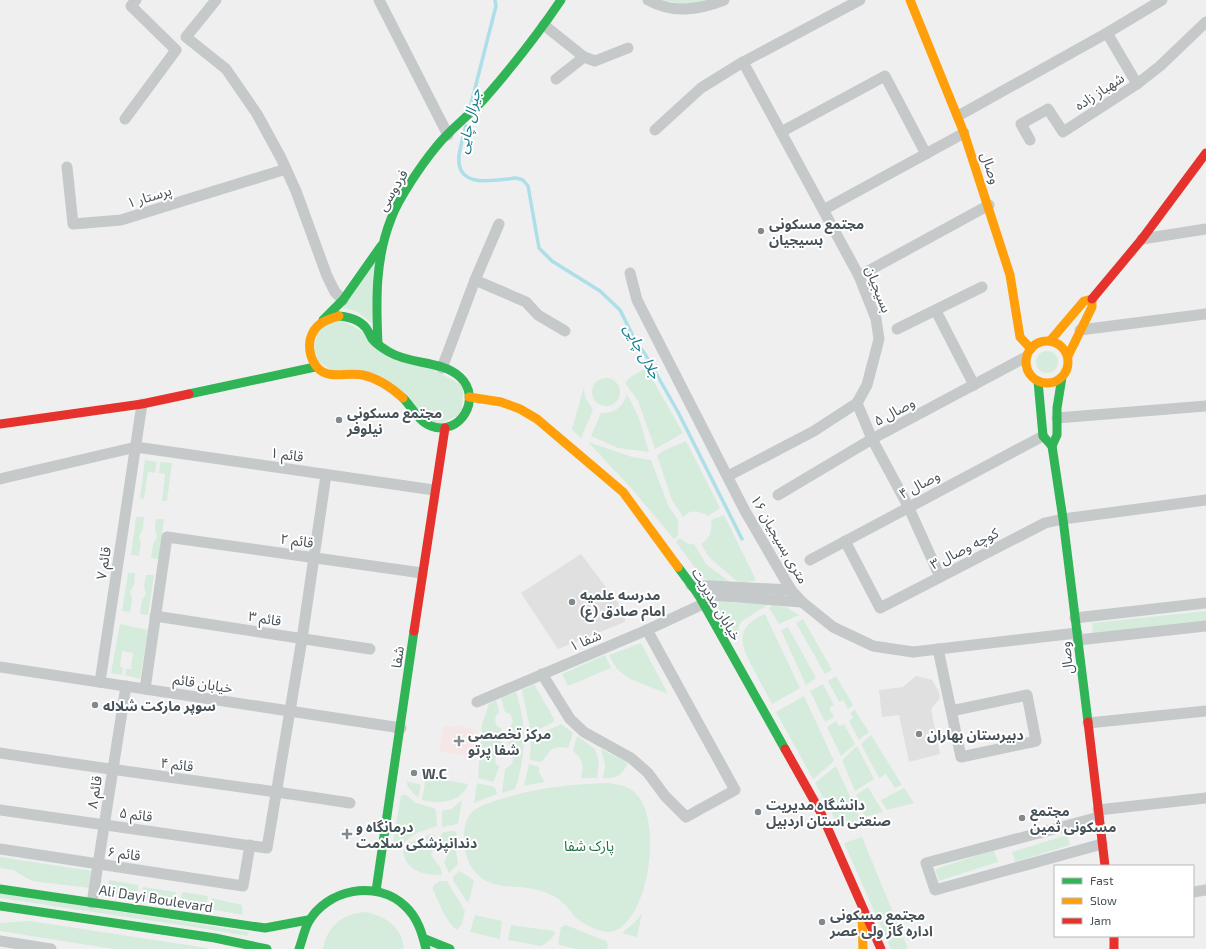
<svg xmlns="http://www.w3.org/2000/svg" width="1206" height="949" viewBox="0 0 1206 949" font-family="'Exo 2','Noto Sans Arabic',sans-serif">
<rect width="100%" height="100%" fill="#efefef"/>
<g fill="#e1e0e0">
<polygon points="581,554 624,611 625,622 558,649 521,593"/>
<polygon points="916,676 932,680 939,692 940,698 931,709 940,754 909,762 899,715 882,717 879,690 903,687"/>
</g>
<polygon fill="#f4e7e6" points="462,725 466,728 477,731 474,757 439,751 444,726 456,727"/>
<g fill="#d5ecdc">
<polygon points="660,0 706,0 687,5"/>
<polygon points="376,261 372,323 356,311 342,308"/>
<polygon points="339,319 464,386 461,414 436,426 390,386 339,375 313,358 318,329"/>
<circle cx="1047" cy="362" r="11"/>
<polygon points="646,368 683,433 655,449 638,401 625,383 629,378"/>
<circle cx="606" cy="392" r="14"/>
<polygon points="584,387 585,397 593,410 581,438 572,429"/>
<path d="M 627,394 L 639,418 L 649,452 L 618,448 L 591,436 L 601,413 C 614,414 623,407 627,394 Z"/>
<path d="M 686,441 L 720,508 L 708,516 C 698,511 691,509 683,517 L 672,500 L 657,456 L 663,451 Z"/>
<polygon points="588,442 632,457 651,460 669,507 678,520 678,536 674,539 631,488"/>
<polygon points="145,460 157,462 155,473 148,472 144,499 140,498"/>
<polygon points="160,462 172,463 167,501 162,501 165,474 159,473"/>
<path d="M 724,515 L 756,580 L 740,584 L 709,557 L 701,544 C 711,537 712,531 711,520 Z"/>
<polygon points="136,517 144,517 143,529 139,536 141,543 139,556 131,555"/>
<polygon points="156,519 164,519 159,559 151,558 153,544 157,537 155,529"/>
<polygon points="680,538 688,544 694,544 706,564 735,586 713,583 702,577 676,542"/>
<polygon points="128,573 135,573 134,585 130,592 132,599 130,612 122,611"/>
<polygon points="146,575 154,575 148,615 140,614 142,600 146,594 144,586"/>
<polygon points="710,598 734,603 769,604 742,621 739,626 736,642"/>
<polygon points="772,605 786,607 799,615 779,624 769,608"/>
<polygon points="1206,611 1206,621 1093,634 1092,623"/>
<path d="M 765,614 L 800,688 L 772,704 C 766,692 759,680 753,668 C 740,644 734,627 765,614 Z"/>
<polygon points="803,619 832,670 825,674 796,623"/>
<polygon points="120,624 148,630 140,679 125,675 126,669 131,669 133,653 122,651 120,667 123,668 122,675 111,673"/>
<polygon points="788,627 816,678 806,685 781,630"/>
<polygon points="641,643 668,694 630,679 617,669 609,655"/>
<polygon points="605,655 611,668 568,686 562,674"/>
<polygon points="836,676 853,705 848,709 843,700 839,702 828,681"/>
<polygon points="534,684 554,719 554,722 531,733 522,690"/>
<polygon points="823,684 834,705 829,708 834,717 825,722 810,691"/>
<path d="M 516,692 C 527,725 526,756 515,789 L 502,793 L 505,769 L 512,764 L 513,759 L 509,751 L 508,728 L 511,726 L 513,720 L 510,714 L 505,712 L 501,698 Z"/>
<polygon points="804,696 834,761 813,779 776,712"/>
<path d="M 496,700 L 499,712 C 495,715 494,721 497,726 L 501,728 L 503,750 C 497,753 494,757 496,764 L 500,766 L 493,782 L 478,778 L 482,724 L 489,704 Z"/>
<polygon points="855,710 869,732 859,740 849,721 853,718 850,713"/>
<polygon points="836,721 839,726 844,724 855,744 841,756 827,727"/>
<path d="M 561,724 L 573,733 L 568,748 C 549,745 552,751 541,762 L 530,760 L 531,738 Z"/>
<polygon points="871,735 902,785 895,788 886,774 879,778 861,744"/>
<path d="M 577,736 L 595,749 L 599,762 L 597,778 L 581,778 C 584,766 583,759 573,751 Z"/>
<polygon points="857,746 874,779 855,791 842,760"/>
<path d="M 601,749 L 628,763 C 622,775 617,779 603,778 L 605,765 Z"/>
<polygon points="529,764 539,767 539,772 545,782 524,786"/>
<polygon points="836,766 861,820 839,826 815,783"/>
<path d="M 426,777 L 468,784 C 461,803 439,804 422,800 Z"/>
<polygon points="406,781 421,785 418,798 408,787"/>
<polygon points="477,783 495,787 497,794 474,803"/>
<path d="M 608,783 C 615,784 623,785 629,788 C 669,811 647,931 609,932 C 599,932 581,923 574,916 C 570,911 567,906 562,902 C 557,897 550,894 544,892 C 519,882 490,894 472,868 C 466,859 465,849 464,839 C 464,828 465,819 473,811 C 480,805 490,803 498,800 C 534,788 570,784 608,783 Z"/>
<polygon points="868,787 883,812 865,817 856,795"/>
<polygon points="904,788 914,803 887,810 881,800"/>
<polygon points="401,795 406,795 416,803 434,808 436,811 437,826 416,833 401,845 393,843"/>
<polygon points="462,800 458,824 442,827 442,811 451,809"/>
<polygon points="454,831 457,833 455,845 458,864 449,873 444,862 448,854 447,851 441,847 441,835 443,832"/>
<path d="M 431,834 L 435,835 L 434,848 L 431,854 C 434,863 442,864 442,875 C 424,875 407,872 403,852 C 408,841 420,838 431,834 Z"/>
<polygon points="1067,835 1070,845 1015,862 1012,852"/>
<polygon points="862,837 908,949 891,949 844,843"/>
<polygon points="994,850 998,862 939,881 935,869"/>
<polygon points="0,857 92,871 90,888 32,881 13,870 0,868"/>
<polygon points="459,871 474,880 469,901 467,902 453,880 453,877"/>
<polygon points="109,880 138,885 137,897 107,893"/>
<path d="M 440,881 L 447,881 L 465,911 L 462,924 L 457,930 C 448,925 437,899 433,889 L 433,886 Z"/>
<polygon points="143,887 176,892 175,904 141,899"/>
<polygon points="182,892 208,896 206,909 180,905"/>
<polygon points="0,893 249,932 247,936 207,929 0,898"/>
<polygon points="212,898 242,905 243,915 211,909"/>
<path d="M 365,912 C 386,916 402,927 404,949 L 323,949 C 327,926 342,914 365,912 Z"/>
<polygon points="642,913 637,937 622,933 635,922"/>
<polygon points="475,915 502,921 500,939 470,932"/>
<polygon points="30,921 207,948 207,949 113,949 0,931 0,923"/>
<path d="M 511,925 L 554,931 L 555,933 C 553,938 545,945 540,946 L 508,940 Z"/>
<polygon points="566,925 606,941 608,945 607,949 576,949 559,945 558,943 561,927"/>
</g>
<g fill="none" stroke-linecap="round" stroke-linejoin="round">
<g stroke="#acdfe7" stroke-width="3.5">
<polyline points="471,104 496,6 495,0"/>
<path d="M 466,126 C 464,135 460,146 459,156 C 456,190 495,180 516,178 L 523,180 L 528,186 L 539,248 L 552,261 L 600,291 L 620,310 L 636,342 L 645,354 L 678,412 L 742,539"/>
</g>
<g stroke="#c6c9ca" stroke-width="11">
<polyline points="216,0 186,37 226,69 257,114 281,158 296,191 327,276 335,292 343,300"/>
<polyline points="379,0 448,135"/>
<path d="M 648,0 C 673,14 698,10 724,0"/>
<polyline points="544,25 584,57 595,61 628,48"/>
<polyline points="1107,33 1137,84"/>
<polyline points="556,79 584,57"/>
<polyline points="958,116 1107,33 1162,0"/>
<polyline points="125,119 176,50 131,6 136,0"/>
<polyline points="655,130 701,88 743,62 860,0"/>
<polyline points="781,132 885,76 926,154"/>
<polyline points="1030,140 1021,124 1048,109 1063,132 1137,84 1160,66 1206,22"/>
<polyline points="67,167 73,224 121,220 286,169"/>
<polyline points="825,209 964,133"/>
<polyline points="1142,239 1206,229"/>
<polyline points="630,273 637,300 745,511 791,590 802,602 833,627 873,646 913,652 1077,633"/>
<polyline points="859,276 989,205"/>
<polyline points="475,280 526,302 538,315 565,331"/>
<polyline points="936,311 974,385"/>
<polyline points="897,329 982,287"/>
<polyline points="1080,330 1206,314"/>
<polyline points="442,368 475,280 499,224"/>
<polyline points="857,403 872,439 908,506 940,577"/>
<polyline points="1057,418 1206,406"/>
<polyline points="728,476 814,431 857,403 867,385 879,339 876,319 859,276 743,62"/>
<polyline points="0,479 136,447 434,490"/>
<polyline points="778,495 872,439 1026,357"/>
<polyline points="845,541 880,608 1045,523 1063,519 1206,500"/>
<polyline points="810,560 1043,436"/>
<polyline points="691,585 791,590"/>
<polyline points="698,594 802,602"/>
<polyline points="155,616 370,649"/>
<polyline points="1075,618 1206,603"/>
<polyline points="1078,640 1206,626"/>
<polyline points="938,649 961,757 1036,741 1027,695 951,711"/>
<polyline points="0,667 401,728"/>
<polyline points="542,674 570,719 584,732 631,758 648,773 665,796 686,817 735,790 647,630"/>
<polyline points="100,682 142,404"/>
<polyline points="145,689 167,537 422,573"/>
<polyline points="477,702 647,630 703,604"/>
<polyline points="1088,723 1206,711"/>
<path d="M 0,753 C 117,771 234,785 350,803"/>
<polyline points="0,810 267,848 302,639 326,475"/>
<polyline points="1098,810 1206,798"/>
<polyline points="1099,817 926,863 935,890 1102,844"/>
<polyline points="0,849 243,886 250,845"/>
<polyline points="1193,892 1206,890"/>
<polyline points="92,903 126,686"/>
<polyline points="0,941 51,949"/>
</g>
<g stroke="#30b455" stroke-width="9">
<path d="M 339,316 C 350,317 362,320 368,331 C 370,334 371,339 374,341 C 378,345 384,349 389,352 C 411,365 441,360 460,377 C 483,398 460,437 431,426 C 418,421 412,407 403,398"/>
<polyline points="323,320 343,300 381,246"/>
<path d="M 378,344 C 376,302 375,259 391,219 C 398,199 422,164 436,147 C 450,129 470,115 485,98 C 512,67 538,34 561,0"/>
<polyline points="1038,381 1043,436 1052,446"/>
<polyline points="189,394 315,367"/>
<polyline points="1052,446 1063,519 1088,722"/>
<polyline points="1052,446 1057,435 1057,408 1062,377"/>
<polyline points="678,567 698,594 785,749"/>
<polyline points="0,889 265,928 308,920"/>
<polyline points="376,891 414,631"/>
<polyline points="0,906 215,938 267,949"/>
<polyline points="425,939 450,949"/>
<path d="M 299,949 C 302,941 304,931 308,923 C 326,889 377,879 405,906 C 418,918 422,933 426,949"/>
</g>
<g stroke="#ff9f0a" stroke-width="9">
<polyline points="910,0 964,133 1010,275 1020,337 1031,349"/>
<path d="M 339,316 C 325,320 314,324 310,340 C 309,347 310,355 313,361 C 324,383 344,371 363,375 C 377,378 392,388 403,398"/>
<circle cx="1047" cy="362" r="21"/>
<polyline points="1050,341 1084,301 1092,299"/>
<polyline points="1068,356 1092,307 1092,299"/>
<polyline points="469,397 501,402 520,409 537,419 623,492 678,567"/>
<polyline points="862,915 863,949"/>
</g>
<g stroke="#e5322d" stroke-width="9">
<polyline points="1092,299 1142,239 1206,153"/>
<polyline points="0,424 142,404 189,394"/>
<polyline points="414,631 445,428"/>
<polyline points="1088,722 1105,866"/>
<polyline points="785,749 821,813 881,949"/>
<polyline points="1114,936 1114,949"/>
</g>
</g>
<g fill="#82898e" stroke="#fff" stroke-width="1.5">
<circle cx="761" cy="231" r="4"/>
<circle cx="339" cy="420" r="4"/>
<circle cx="572" cy="602" r="4"/>
<circle cx="95" cy="705" r="4"/>
<circle cx="919" cy="734" r="4"/>
<path d="M457 735h4v4h4v4h-4v4h-4v-4h-4v-4h4z"/>
<circle cx="414" cy="773" r="4"/>
<circle cx="758" cy="812" r="4"/>
<circle cx="1022" cy="818" r="4"/>
<path d="M345 828h4v4h4v4h-4v4h-4v-4h-4v-4h4z"/>
<circle cx="822" cy="922" r="4"/>
</g>
<g text-anchor="middle" dominant-baseline="central" stroke-width="4" stroke-linejoin="round" paint-order="stroke">
<g font-size="14" fill="#475259" stroke="#fff">
<text transform="translate(1099 91) rotate(-33)">شهباز زاده</text>
<text transform="translate(991 168) rotate(71)">وصال</text>
<text transform="translate(392 190) rotate(-59)">فردوسی</text>
<text transform="translate(149 196) rotate(-17)">پرستار ۱</text>
<text transform="translate(879 289) rotate(69)">بسیجیان</text>
<text transform="translate(894 411) rotate(-28)">وصال ۵</text>
<text transform="translate(287 454) rotate(8)">قائم ۱</text>
<text transform="translate(919 484) rotate(-28)">وصال ۴</text>
<text transform="translate(780 539) rotate(60)">۱۶ متری بسیجیان</text>
<text transform="translate(297 540) rotate(8)">قائم ۲</text>
<text transform="translate(964 548) rotate(-27)">کوچه وصال ۳</text>
<text transform="translate(103 563) rotate(-81)">قائم ۷</text>
<text transform="translate(717 604) rotate(59)">خیابان مدیریت</text>
<text transform="translate(265 618) rotate(9)">قائم ۳</text>
<text transform="translate(585 640) rotate(-23)">شفا ۱</text>
<text transform="translate(397 657) rotate(-82)">شفا</text>
<text transform="translate(1066 658) rotate(-97)">وصال</text>
<text transform="translate(203 683) rotate(9)">خیابان قائم</text>
<text transform="translate(177 764) rotate(7)">قائم ۴</text>
<text transform="translate(94 792) rotate(-81)">قائم ۸</text>
<text transform="translate(136 814) rotate(8)">قائم ۵</text>
<text transform="translate(124 853) rotate(8)">قائم ۶</text>
<text transform="translate(156 898) rotate(9)">Ali Dayi Boulevard</text>
</g>
<g font-size="14" font-weight="bold" fill="#475259" stroke="#fff" text-anchor="start">
<text x="769" y="223">مجتمع مسکونی<tspan x="769" dy="16">بسیجیان</tspan></text>
<text x="347" y="412">مجتمع مسکونی<tspan x="347" dy="16">نیلوفر</tspan></text>
<text x="580" y="594">مدرسه علمیه<tspan x="580" dy="16">امام صادق (ع)</tspan></text>
<text x="103" y="705">سوپر مارکت شلاله</text>
<text x="468" y="733">مرکز تخصصی<tspan x="468" dy="16">شفا پرتو</tspan></text>
<text x="927" y="734">دبیرستان بهاران</text>
<text x="422" y="773">W.C</text>
<text x="766" y="804">دانشگاه مدیریت<tspan x="766" dy="16">صنعتی استان اردبیل</tspan></text>
<text x="1030" y="810">مجتمع<tspan x="1030" dy="16">مسکونی ثمین</tspan></text>
<text x="356" y="826">درمانگاه و<tspan x="356" dy="16">دندانپزشکی سلامت</tspan></text>
<text x="830" y="914">مجتمع مسکونی<tspan x="830" dy="16">اداره گاز ولی عصر</tspan></text>
</g>
<g font-size="14" fill="#1e7443" stroke="#fff">
<text x="589" y="845">پارک شفا</text>
</g>
<g font-size="15" font-style="italic" fill="#177d8d" stroke="#fff">
<text transform="translate(468 121) rotate(-78)">جیرال چایی</text>
<text transform="translate(643 351) rotate(61)">جلال چایی</text>
</g>
</g>
<rect x="1054" y="865" width="140" height="72" fill="#ffffff" stroke="#b5babd"/>
<rect x="1062" y="878" width="20" height="6" fill="#30b455" stroke="#b5babd"/>
<text x="1090" y="885" font-size="12" fill="#475259">Fast</text>
<rect x="1062" y="898" width="20" height="6" fill="#ff9f0a" stroke="#b5babd"/>
<text x="1090" y="905" font-size="12" fill="#475259">Slow</text>
<rect x="1062" y="918" width="20" height="6" fill="#e5322d" stroke="#b5babd"/>
<text x="1090" y="925" font-size="12" fill="#475259">Jam</text>
</svg>
